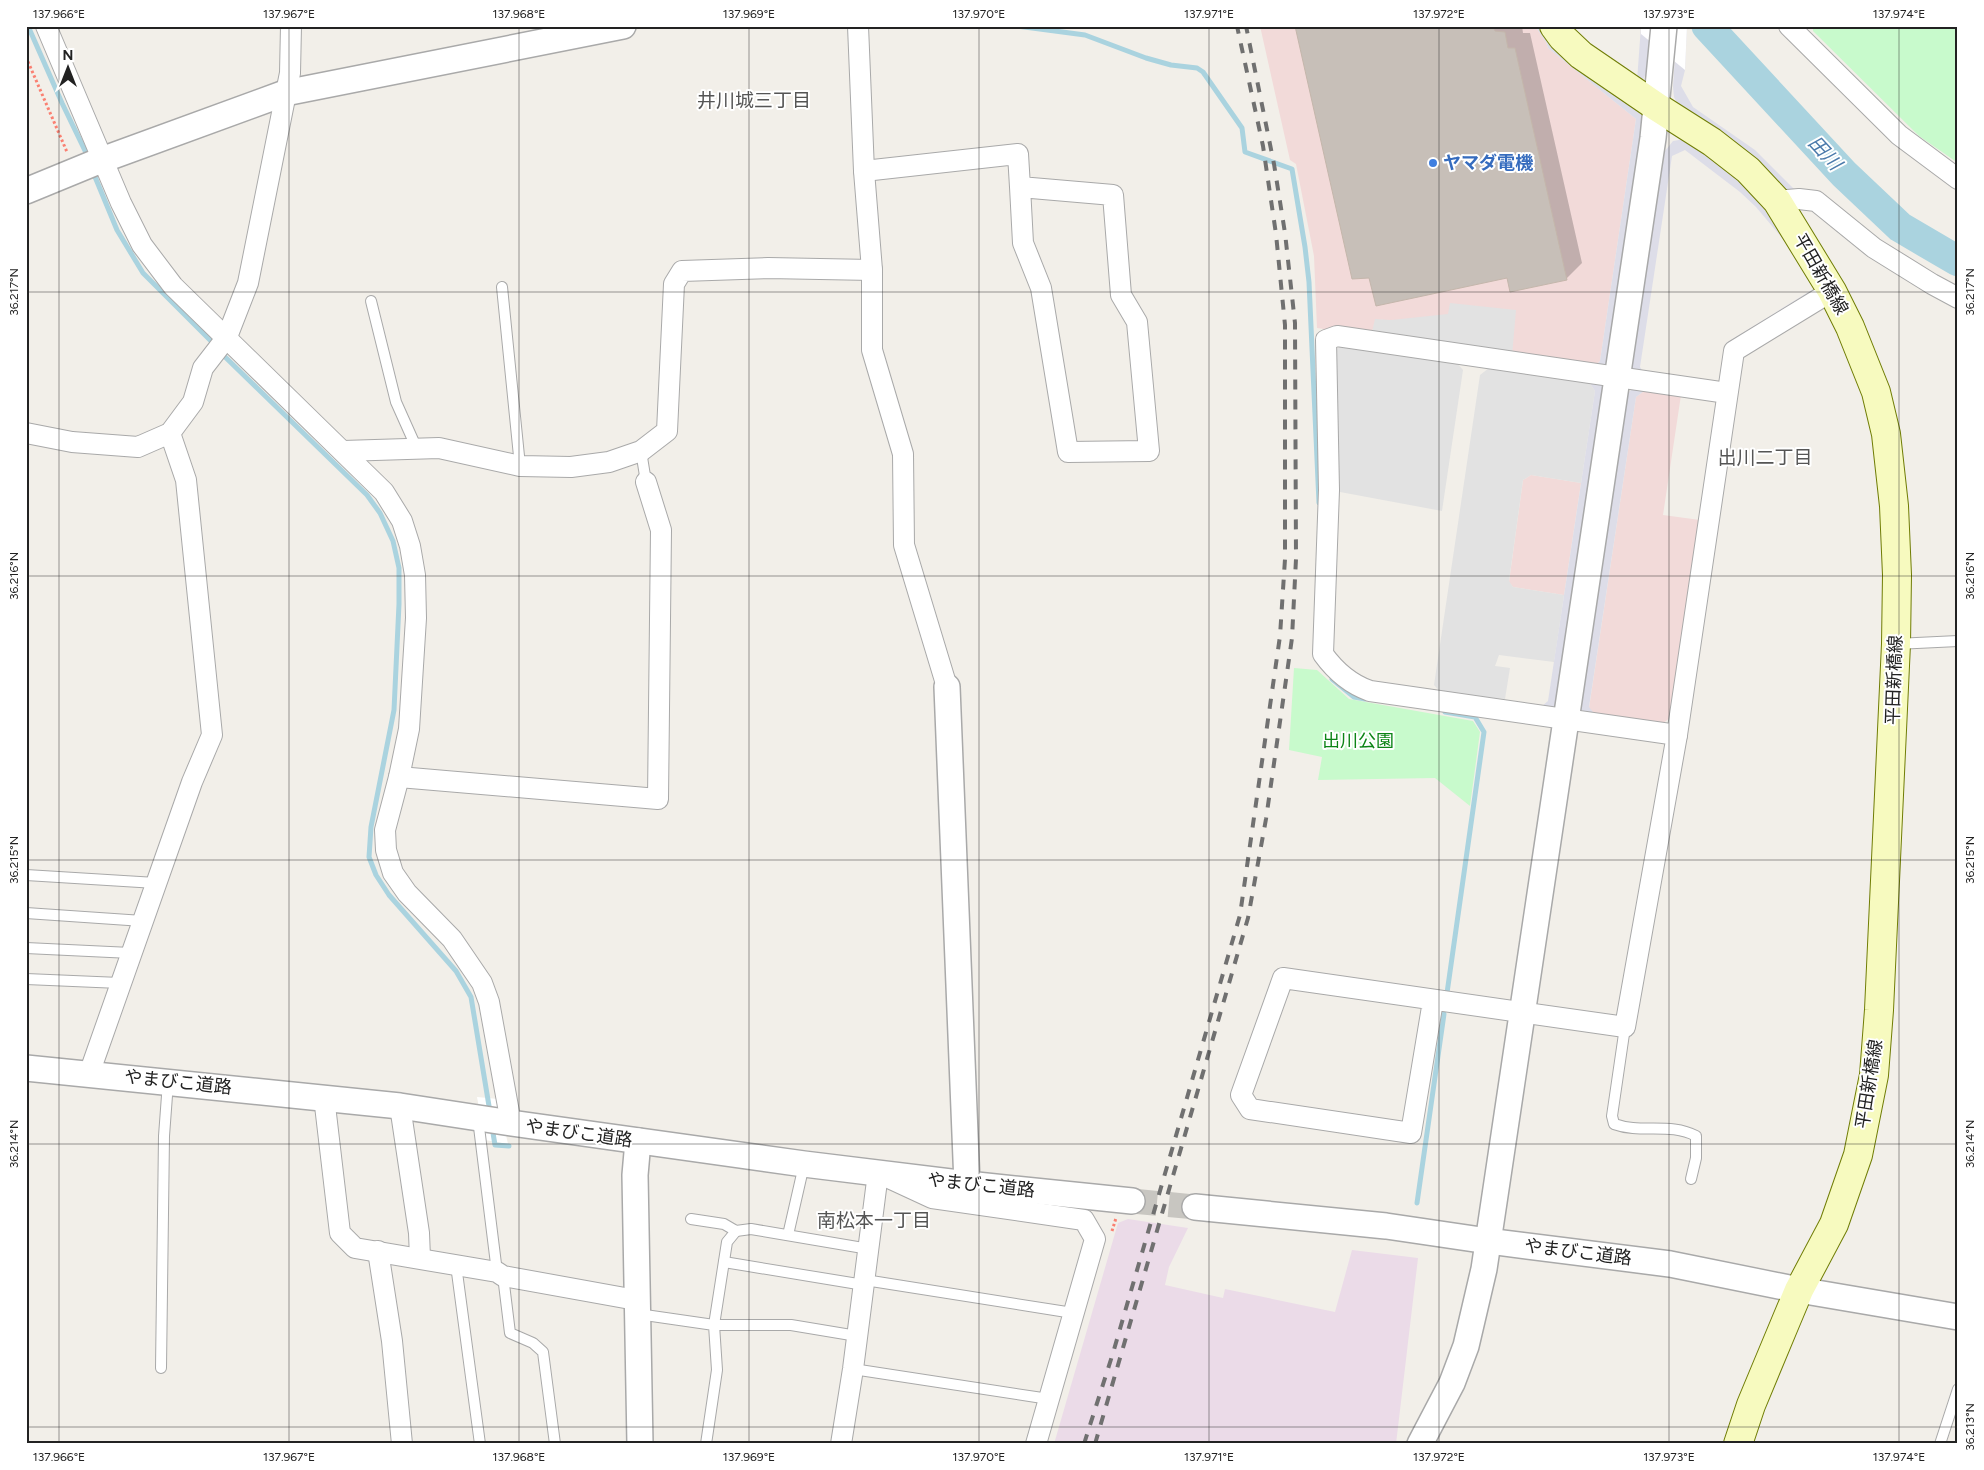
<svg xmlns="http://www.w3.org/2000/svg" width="1984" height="1470" viewBox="0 0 1984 1470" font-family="Figtree,'Noto Sans JP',sans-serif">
<rect width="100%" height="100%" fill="#f2efe9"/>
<g fill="#f2dad9">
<polygon points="1260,26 1535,26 1546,42 1548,48 1636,119 1600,361 1593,368 1317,328 1314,256 1296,164 1290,160"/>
<polygon points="1644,391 1681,395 1663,515 1700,520 1671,717 1662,724 1596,716 1589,708 1636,397"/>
<polygon points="1531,475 1581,483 1564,595 1513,587 1509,582 1523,480"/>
</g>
<polygon fill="#ebdbe8" points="1128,1219 1188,1228 1169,1267 1165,1285 1223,1298 1225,1289 1335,1312 1352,1250 1418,1258 1396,1444 1054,1444 1118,1223"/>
<g fill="#c8facc">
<polygon points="1813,26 1958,26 1958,163 1919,136 1813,31"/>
<polygon points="1294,668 1317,670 1349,699 1473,721 1480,732 1470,806 1435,778 1318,780 1322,757 1289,750"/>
</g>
<g fill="#e2e2e2">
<polygon points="1450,303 1516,310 1512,356 1371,336 1375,319 1391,320 1448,314"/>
<polygon points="1343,346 1456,362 1463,370 1442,511 1340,492 1333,350"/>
<polygon points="1489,368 1589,382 1595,391 1581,483 1531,475 1523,480 1509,581 1513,587 1564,595 1554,662 1499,655 1495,666 1510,668 1505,699 1441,693 1434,685 1480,375"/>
</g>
<g fill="#dddde8">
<polygon points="1535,26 1541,26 1640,109 1642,114 1642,131 1609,363 1605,368 1593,368 1600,361 1636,119 1548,48 1546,42"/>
<polygon points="1641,26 1651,42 1648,71 1643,79 1637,81"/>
<polygon points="1677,26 1687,26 1685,70 1681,86 1693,107 1755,150 1797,192 1781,190 1678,105 1674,97 1673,87"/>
<polygon points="1679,140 1685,140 1694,146 1730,173 1746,186 1764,204 1819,288 1727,345 1726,343 1815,288 1783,239 1756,207 1740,192 1685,150 1672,156 1640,367 1645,375 1633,372 1631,368 1665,151 1673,141"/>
<polygon points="1589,382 1599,383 1603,387 1604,394 1557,705 1553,708 1541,707 1548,701 1595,391"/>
<polygon points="1638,389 1644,391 1636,397 1589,707 1596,716 1581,710 1580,705 1627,394 1631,390"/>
</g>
<g fill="#fff">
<polygon points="1641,26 1687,26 1685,70 1641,34"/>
<polygon points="477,1097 498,1099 508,1144 485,1140"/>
</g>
<polygon fill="#0003" points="1296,26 1522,26 1523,33 1530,33 1582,263 1566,279 1508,276"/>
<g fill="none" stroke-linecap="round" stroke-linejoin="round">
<g stroke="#aad3df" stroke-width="5">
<polyline points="28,26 62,103 89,159"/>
<polyline points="1017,26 1085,35 1146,58 1171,65 1197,68 1203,72 1242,128 1245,152 1292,169 1305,247 1309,282 1319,503"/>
<polyline points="93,172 117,230 143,273 216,346"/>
<polyline points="221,353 367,495 380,513 393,541 399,568 399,604 394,710 371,827 369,857 376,875 389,895 456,971 471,997 490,1112"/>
<polyline points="1332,679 1354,697 1365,699"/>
<polyline points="1445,712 1475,717 1484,732 1447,993"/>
<polyline points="492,1127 495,1145 509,1146"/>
<polyline points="1417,1203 1444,1014"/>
</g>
<polyline stroke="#aad3df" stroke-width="31" points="1707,26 1844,174 1900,227 1958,261"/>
</g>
<polygon fill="#c7bfb8" stroke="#c4b6ab" points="1295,26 1493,26 1495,31 1505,32 1508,48 1515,48 1567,280 1510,292 1507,278 1376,306 1369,278 1352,279"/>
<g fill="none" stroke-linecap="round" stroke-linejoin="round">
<polyline stroke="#c8c6c1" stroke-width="25" stroke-dasharray="25 12" stroke-linecap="butt" points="1132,1201 1195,1207"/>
<g stroke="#a9a9a9" stroke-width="12">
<g id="service">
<polyline points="502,287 520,466"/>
<polyline points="371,301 396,402 417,449"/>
<polyline points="641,451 646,482"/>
<polyline points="1896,644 1958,641"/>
<polyline points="26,875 156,883"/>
<polyline points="26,913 143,921"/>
<polyline points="26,948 131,953"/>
<polyline points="26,979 120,983"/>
<path d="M 1625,1027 L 1612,1116 L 1614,1124 C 1641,1134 1670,1122 1696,1136 L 1696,1158 L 1691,1179"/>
<polyline points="478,1119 497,1272"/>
<polyline points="691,1219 724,1224 736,1231 751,1229 869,1249"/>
<polyline points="736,1231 727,1242 714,1325 791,1325 857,1336"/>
<polyline points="788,1235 804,1165"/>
<polyline points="724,1262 864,1285"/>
<polyline points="456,1265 480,1444"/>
<polyline points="503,1276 510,1333 533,1343 543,1352 555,1444"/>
<polyline points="865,1280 1073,1313"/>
<polyline points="638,1314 714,1325 717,1370 706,1444"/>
<polyline points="161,1368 164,1136 168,1082"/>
<polyline points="853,1369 1049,1399"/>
<polyline points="1940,1444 1958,1389"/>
</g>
</g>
<g stroke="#a9a9a9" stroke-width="22">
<g id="minor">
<polyline points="46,26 121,203 142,245 173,286 384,492 402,521 410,546 415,575 416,618 409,729 399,777 385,830 386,850 393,873 407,893 452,939 482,983 489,1002 511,1123"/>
<polyline points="858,26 864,171 872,270 872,350 903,454 904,545 947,687"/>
<polyline points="1789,26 1899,135 1958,179"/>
<polyline points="864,171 1018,154 1020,187 1113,195 1121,295 1137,322 1149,451 1068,452 1041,288 1023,243 1020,187"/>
<polyline points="1777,201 1799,199 1816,201 1874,248 1932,284 1958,298"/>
<polyline points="26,433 72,442 138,447 170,433 193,402 203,368 227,337 248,283 290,73 291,26"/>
<polyline points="343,451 439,448 520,466 571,467 609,462 641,451 667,431 674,284 682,271 768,268 872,270"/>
<path d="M 1677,735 L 1370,691 C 1350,684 1336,672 1323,654 L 1329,490 L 1326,340 L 1337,336 L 1727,393"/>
<polyline points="399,777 658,799 661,530 646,482"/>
<polyline points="1433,1001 1411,1133 1250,1109 1241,1095 1283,978 1625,1027 1677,735 1734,351 1832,291"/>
<polyline points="89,1074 192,782 212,735 186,480 170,433"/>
<polyline points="324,1097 340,1233 355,1248 497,1272 503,1276 636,1300"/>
<polyline points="400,1106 419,1233 420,1258"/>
<polyline points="378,1251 392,1341 402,1444"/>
<polyline points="841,1444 853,1369 878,1173 932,1198 1084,1220 1095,1239 1036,1444"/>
</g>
</g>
<g stroke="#a9a9a9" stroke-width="28">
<g id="tertiary">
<polyline points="26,191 99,161 285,93 623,26"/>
<polyline points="947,687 967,1184"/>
<polyline points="26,1068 400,1106 511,1123 804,1164 967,1184 1132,1201"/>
<polyline points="638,1141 635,1175 640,1444"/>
<polyline points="1195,1207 1386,1226 1488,1241 1670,1264 1799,1290 1958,1317"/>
<polyline points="1420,1444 1452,1383 1466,1346 1484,1269 1653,138 1664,26"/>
</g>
</g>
<g stroke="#707d05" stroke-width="30">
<polyline id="secondary" points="1554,26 1562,37 1581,55 1657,107 1712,142 1748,170 1777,201 1832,291 1850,327 1876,392 1886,434 1894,506 1897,575 1896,644 1879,1010 1874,1075 1858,1155 1834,1224 1799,1290 1786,1321 1751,1405 1738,1444"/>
</g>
<g stroke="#fa8072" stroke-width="3" stroke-dasharray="2.5 2.5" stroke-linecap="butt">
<polyline points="26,57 67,152"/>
<polyline points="1112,1231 1116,1218"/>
</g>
<use href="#service" stroke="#fff" stroke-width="10"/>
<use href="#minor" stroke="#fff" stroke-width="20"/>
<use href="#tertiary" stroke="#fff" stroke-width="25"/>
<use href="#secondary" stroke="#f7fabf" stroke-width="28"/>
<g stroke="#707070" stroke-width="4" stroke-dasharray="10 10" stroke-linecap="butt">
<polyline points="1084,1444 1113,1353 1240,915 1280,636 1285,559 1285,325 1276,234 1263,146 1237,26"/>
<polyline points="1095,1444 1248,918 1266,819 1292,638 1296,559 1295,323 1285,233 1274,164 1246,26"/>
</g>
</g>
<path fill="none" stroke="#222" stroke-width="1" stroke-opacity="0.45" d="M 59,26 L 59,1444M 289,26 L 289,1444M 519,26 L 519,1444M 749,26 L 749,1444M 979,26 L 979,1444M 1209,26 L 1209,1444M 1439,26 L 1439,1444M 1669,26 L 1669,1444M 1899,26 L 1899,1444M 26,292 L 1958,292M 26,576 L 1958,576M 26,860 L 1958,860M 26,1144 L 1958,1144M 26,1427 L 1958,1427"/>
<circle fill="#3f7fe0" stroke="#fff" stroke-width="2" cx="1433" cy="163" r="5"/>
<g text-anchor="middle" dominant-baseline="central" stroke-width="4" stroke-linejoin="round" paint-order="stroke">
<g font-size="18" font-weight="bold" fill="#366cbe" stroke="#fff" text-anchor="start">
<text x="1443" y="163">ヤマダ電機</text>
</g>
<g font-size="18" fill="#222" stroke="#fff">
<text transform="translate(1821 274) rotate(60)">平田新橋線</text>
<text transform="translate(1894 680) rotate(-88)">平田新橋線</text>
<text transform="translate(178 1082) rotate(6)">やまびこ道路</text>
<text transform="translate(1869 1084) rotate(-81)">平田新橋線</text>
<text transform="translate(579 1133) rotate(8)">やまびこ道路</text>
<text transform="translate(981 1185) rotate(6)">やまびこ道路</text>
<text transform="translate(1578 1252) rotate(7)">やまびこ道路</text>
</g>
<g font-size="18" fill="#0c8416" stroke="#fff">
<text x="1358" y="741">出川公園</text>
</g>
<g font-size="19" fill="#555" stroke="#fff">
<text x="754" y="100">井川城三丁目</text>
<text x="1765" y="457">出川二丁目</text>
<text x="874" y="1220">南松本一丁目</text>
</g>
<g font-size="19" font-style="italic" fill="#4a7aab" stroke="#fff">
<text transform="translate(1825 153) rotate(47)">田川</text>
</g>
</g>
<rect width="1984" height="1470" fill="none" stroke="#ffffff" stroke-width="55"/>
<g transform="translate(68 68)" stroke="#ffffff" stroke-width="4" paint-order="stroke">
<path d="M0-4L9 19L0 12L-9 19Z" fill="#222222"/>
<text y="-8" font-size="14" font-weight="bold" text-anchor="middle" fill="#222222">N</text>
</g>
<rect x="28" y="28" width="1928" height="1414" fill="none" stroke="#222" stroke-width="2"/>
<g font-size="12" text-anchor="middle" fill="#222">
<text x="59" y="18">137.966°E</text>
<text x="289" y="18">137.967°E</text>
<text x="519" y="18">137.968°E</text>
<text x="749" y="18">137.969°E</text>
<text x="979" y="18">137.970°E</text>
<text x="1209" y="18">137.971°E</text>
<text x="1439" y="18">137.972°E</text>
<text x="1669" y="18">137.973°E</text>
<text x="1899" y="18">137.974°E</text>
<text transform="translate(14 292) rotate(-90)" y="4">36.217°N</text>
<text transform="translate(1970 292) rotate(-90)" y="4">36.217°N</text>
<text transform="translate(14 576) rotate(-90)" y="4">36.216°N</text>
<text transform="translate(1970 576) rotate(-90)" y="4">36.216°N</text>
<text transform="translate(14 860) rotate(-90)" y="4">36.215°N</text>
<text transform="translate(1970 860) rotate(-90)" y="4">36.215°N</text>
<text transform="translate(14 1144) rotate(-90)" y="4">36.214°N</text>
<text transform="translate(1970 1144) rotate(-90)" y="4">36.214°N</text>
<text transform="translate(1970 1427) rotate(-90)" y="4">36.213°N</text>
<text x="59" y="1461">137.966°E</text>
<text x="289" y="1461">137.967°E</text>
<text x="519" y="1461">137.968°E</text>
<text x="749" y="1461">137.969°E</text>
<text x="979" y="1461">137.970°E</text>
<text x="1209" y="1461">137.971°E</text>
<text x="1439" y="1461">137.972°E</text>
<text x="1669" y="1461">137.973°E</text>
<text x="1899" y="1461">137.974°E</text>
</g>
</svg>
